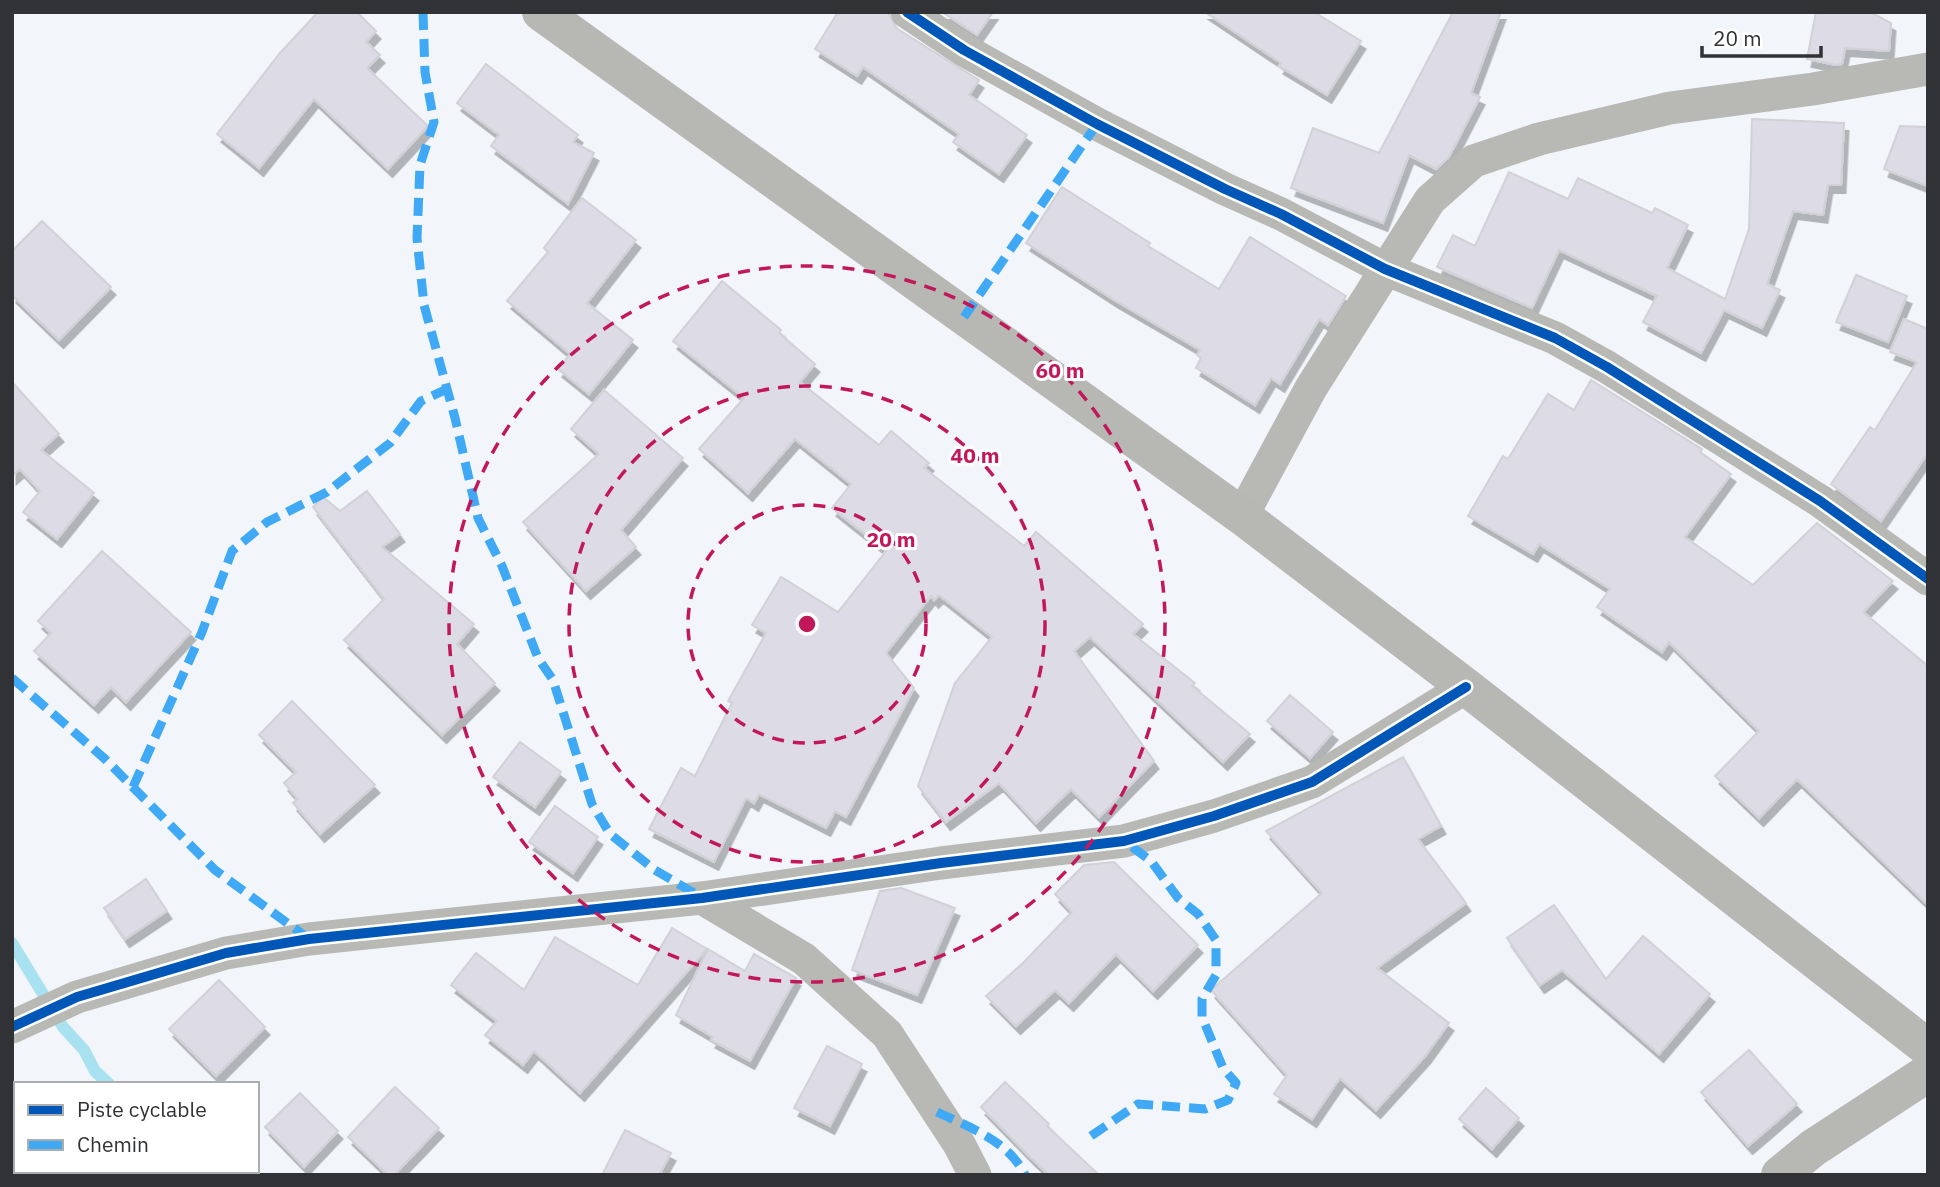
<svg xmlns="http://www.w3.org/2000/svg" width="1940" height="1187" viewBox="0 0 1940 1187" font-family="'IBM Plex Sans',sans-serif">
<defs>
<filter id="shadow"><feDropShadow dx="4.5" dy="8" stdDeviation="0" flood-color="#0004"/></filter>
</defs>
<rect width="100%" height="100%" fill="#f2f5fa"/>
<g fill="none" stroke-linecap="round" stroke-linejoin="round">
<g stroke="#a8e1f0" stroke-width="12">
<polyline points="12,943 63,1027 84,1050 95,1071 109,1084"/>
<polyline points="178,1171 179,1175"/>
</g>
</g>
<g fill="#dddbe6" stroke="#d1d1d6" stroke-width="2" filter="url(#shadow)">
<polygon points="318,12 357,12 376,31 366,42 380,55 367,68 428,126 388,169 314,99 259,168 217,134 280,53"/>
<polygon points="838,12 888,12 896,28 979,80 969,95 1027,135 999,174 953,142 959,134 863,67 857,76 815,49"/>
<polygon points="942,12 993,12 977,35"/>
<polygon points="1205,12 1314,12 1361,41 1327,95 1279,66 1281,63"/>
<polygon points="1453,12 1501,12 1471,93 1480,97 1449,157 1436,169 1409,155 1383,223 1291,188 1313,128 1379,153"/>
<polygon points="1816,12 1870,12 1891,23 1889,51 1845,48 1842,64 1836,65 1807,59"/>
<polygon points="486,64 578,135 573,142 594,153 568,204 491,146 499,135 457,103"/>
<polygon points="1752,119 1844,123 1841,185 1828,185 1823,215 1793,211 1767,284 1780,290 1762,328 1724,310 1701,353 1643,322 1657,296 1559,250 1532,308 1437,267 1453,235 1475,246 1509,172 1568,199 1578,178 1652,213 1655,208 1688,225 1667,268 1725,299 1749,229"/>
<polygon points="1900,126 1928,127 1928,186 1884,169"/>
<polygon points="1062,187 1150,243 1148,246 1219,289 1250,237 1346,296 1328,325 1319,319 1280,384 1271,378 1255,405 1196,368 1201,358 1197,355 1200,350 1114,300 1026,243"/>
<polygon points="582,198 636,240 587,303 633,340 589,394 558,369 570,354 507,301 548,252 544,248"/>
<polygon points="42,221 111,287 59,340 12,295 12,251"/>
<polygon points="1856,275 1907,296 1888,342 1836,322"/>
<polygon points="722,281 781,330 779,333 815,364 800,382 879,445 891,431 929,463 924,468 1024,546 1036,532 1143,624 1133,634 1195,683 1192,686 1250,734 1223,762 1090,637 1074,651 1154,761 1099,817 1071,789 1036,823 999,783 946,822 918,786 955,683 992,637 939,595 934,600 931,596 886,653 914,688 846,817 835,811 826,828 759,794 754,803 746,798 714,862 649,829 681,768 695,776 732,703 728,701 766,633 752,625 781,577 838,612 886,551 832,508 851,484 795,439 748,493 699,449 744,398 673,341"/>
<polygon points="1904,319 1928,329 1928,453 1881,521 1831,484 1870,427 1875,430 1917,362 1890,352"/>
<polygon points="1591,380 1702,449 1700,452 1731,474 1685,537 1753,585 1817,523 1893,581 1863,612 1928,666 1928,905 1797,779 1759,818 1715,776 1759,731 1669,642 1662,652 1597,607 1610,589 1539,544 1533,554 1468,516 1503,456 1508,459 1548,394 1574,410"/>
<polygon points="12,382 59,434 41,450 94,493 57,539 23,512 40,491 20,469 12,476"/>
<polygon points="604,390 683,458 621,530 636,547 586,591 523,522 599,454 571,429"/>
<polygon points="367,491 400,534 382,547 474,624 457,644 495,683 442,735 344,640 384,599 313,507 323,497 340,511"/>
<polygon points="102,551 191,632 126,702 111,687 94,705 34,651 51,633 38,621"/>
<polygon points="1290,695 1333,732 1310,758 1267,721"/>
<polygon points="292,701 375,785 320,834 293,803 298,799 284,783 296,772 259,735"/>
<polygon points="520,742 561,772 535,807 493,777"/>
<polygon points="1403,757 1441,826 1418,839 1466,903 1377,968 1449,1023 1426,1055 1376,1110 1340,1078 1312,1119 1274,1094 1287,1075 1211,990 1322,893 1266,831"/>
<polygon points="555,806 598,837 573,873 529,842"/>
<polygon points="1114,862 1198,945 1153,991 1116,954 1069,1003 1055,990 1016,1026 986,996 1023,963 1072,912 1055,894 1084,865"/>
<polygon points="146,879 167,911 125,939 104,908"/>
<polygon points="901,888 955,908 917,995 852,970 880,891"/>
<polygon points="1554,905 1606,979 1643,936 1710,994 1659,1054 1562,970 1540,985 1507,938"/>
<polygon points="672,928 707,949 580,1093 534,1051 523,1065 485,1035 497,1021 451,985 476,953 524,990 555,937 638,985"/>
<polygon points="708,949 745,971 754,954 796,978 750,1061 711,1040 713,1037 676,1015"/>
<polygon points="219,980 265,1027 216,1076 169,1029"/>
<polygon points="827,1046 862,1064 830,1126 794,1108"/>
<polygon points="1749,1050 1797,1104 1748,1146 1701,1092"/>
<polygon points="1005,1082 1049,1124 1047,1126 1099,1175 1049,1175 1029,1156 981,1107"/>
<polygon points="395,1087 439,1128 394,1175 388,1175 348,1137"/>
<polygon points="1486,1088 1519,1118 1492,1149 1459,1119"/>
<polygon points="300,1093 338,1131 304,1167 265,1127"/>
<polygon points="625,1130 671,1153 659,1175 602,1175"/>
</g>
<g fill="none" stroke-linecap="round" stroke-linejoin="round">
<g stroke="#b8b8b4" stroke-width="33">
<polyline points="907,12 964,50 1097,124 1225,189 1281,214 1385,269 1555,338 1607,367 1820,501 1928,579"/>
<polyline points="1242,516 1311,388 1430,200 1474,161 1539,139 1670,108 1813,89 1928,69"/>
<polyline points="702,898 804,959 887,1034 959,1144 975,1175"/>
<polyline points="12,1027 77,997 226,953 309,939 702,898 941,863 1124,841 1214,816 1312,782 1466,687"/>
</g>
<g stroke="#b7b7b4" stroke-width="38">
<polyline points="541,12 1242,516 1466,687 1928,1048"/>
<polyline points="1780,1175 1813,1148 1928,1073"/>
</g>
<g stroke="#3fa9f5" stroke-width="9" stroke-dasharray="18 9" stroke-linecap="butt">
<polyline points="423,12 425,72 434,122 420,165 417,238 424,305 455,418 478,518 502,566 538,658 553,680 592,804 610,834 655,870 699,896"/>
<polyline points="964,317 1097,124"/>
<polyline points="12,678 105,759 215,870 309,939"/>
<polyline points="133,787 202,632 232,551 267,522 327,492 390,443 421,401 447,389"/>
<path d="M 937,1112 C 969,1127 1009,1141 1025,1175"/>
<polyline points="1091,1136 1138,1104 1205,1109 1228,1100 1236,1083 1223,1068 1202,1017 1202,999 1216,975 1216,940 1198,914 1178,898 1151,861 1124,841"/>
</g>
<g stroke="#fff" stroke-width="15">
<g id="cycleway">
<polyline points="907,12 964,50 1097,124 1225,189 1281,214 1385,269 1555,338 1607,367 1820,501 1928,579"/>
<polyline points="12,1027 77,997 226,953 309,939 702,898 941,863 1124,841 1214,816 1312,782 1466,687"/>
</g>
</g>
<use href="#cycleway" stroke="#0057b8" stroke-width="10"/>
</g>
<g fill="none" stroke="#c2185b" stroke-width="3.5" stroke-dasharray="12 9">
<circle cx="807" cy="624" r="119"/>
<circle cx="807" cy="624" r="238"/>
<circle cx="807" cy="624" r="358"/>
</g>
<circle cx="807" cy="624" r="10" fill="#c2185b" stroke="#fff" stroke-width="3.5"/>
<g font-size="21" text-anchor="middle" font-weight="bold" fill="#c2185b" stroke="#fff" stroke-width="6" stroke-linejoin="round" paint-order="stroke">
<text x="1060" y="378">60 m</text>
<text x="975" y="463">40 m</text>
<text x="891" y="547">20 m</text>
</g>
<rect width="1940" height="1187" fill="none" stroke="#303235" stroke-width="28"/>
<rect x="14" y="1082" width="245" height="91" fill="#ffffff" stroke="#acadae" stroke-width="2"/>
<rect x="28" y="1105" width="35" height="10" fill="#0057b8" stroke="#acadae" stroke-width="2"/>
<text x="77" y="1117" font-size="21" fill="#303235">Piste cyclable</text>
<rect x="28" y="1140" width="35" height="10" fill="#3fa9f5" stroke="#acadae" stroke-width="2"/>
<text x="77" y="1152" font-size="21" fill="#303235">Chemin</text>
<path d="M1702 46v10h119v-10" fill="none" stroke="#303235" stroke-width="3.5"/>
<text x="1713" y="46" font-size="21" fill="#303235" stroke="#ffffff" stroke-width="5" paint-order="stroke">20 m</text>
</svg>
